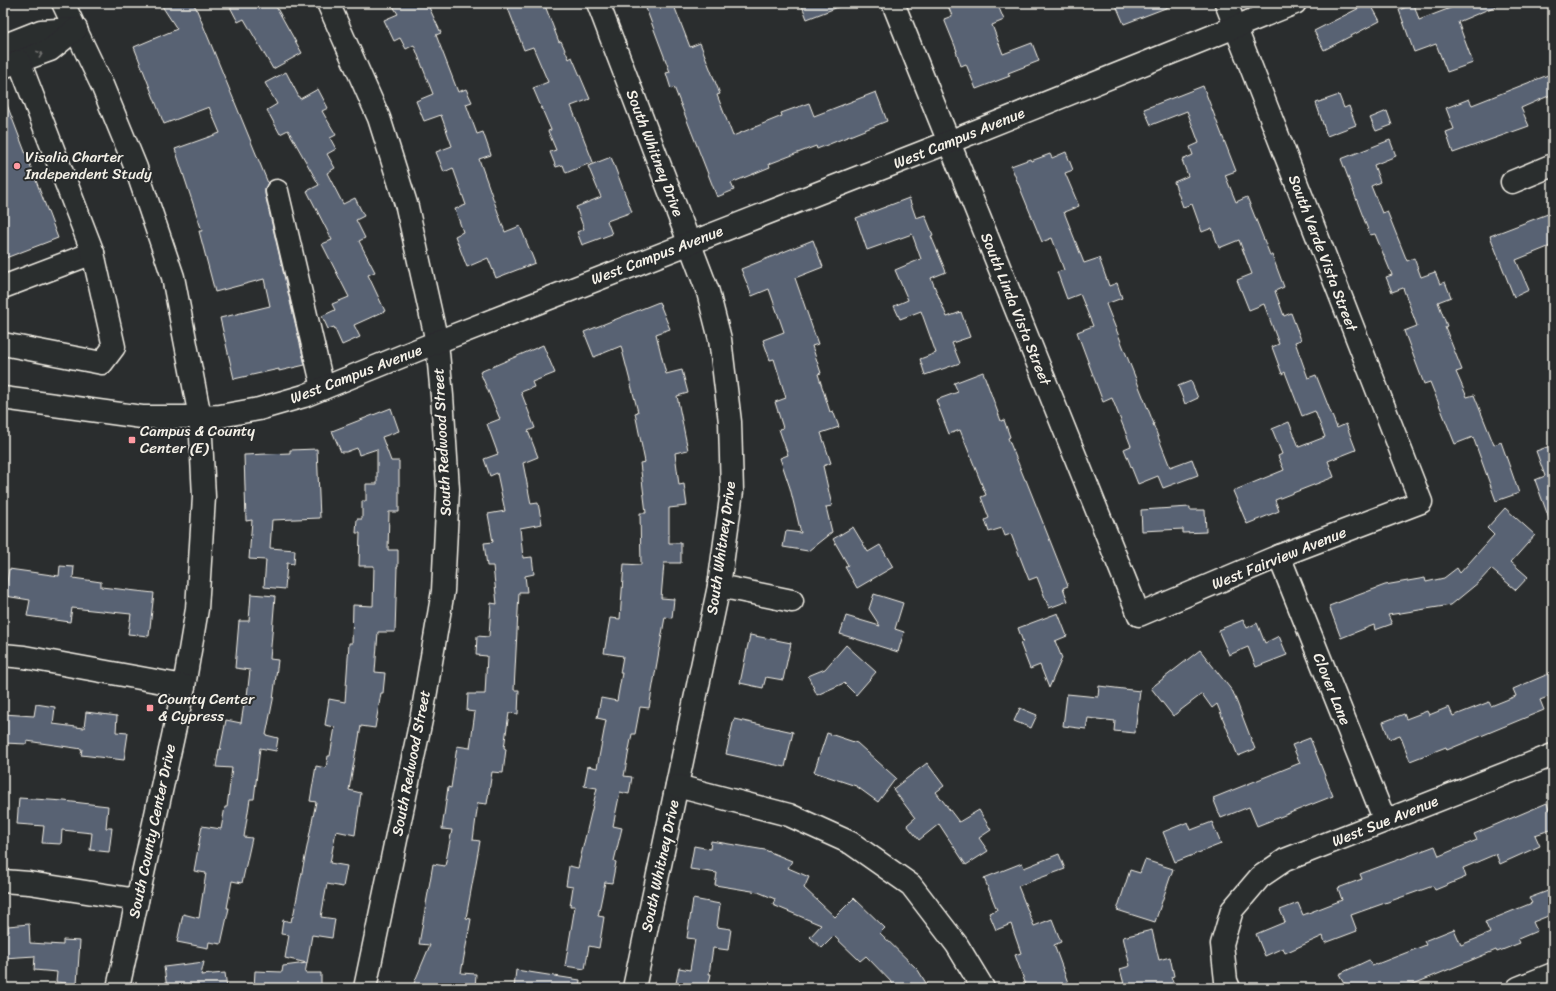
<svg xmlns="http://www.w3.org/2000/svg" width="1556" height="991" viewBox="0 0 1556 991" font-family="Sriracha,sans-serif">
<rect width="100%" height="100%" fill="#2a2d2e"/>
<filter id="ink" filterUnits="userSpaceOnUse"><feTurbulence type="fractalNoise" baseFrequency=".025" numOctaves="2"/><feDisplacementMap in="SourceGraphic" scale="8" xChannelSelector="R" yChannelSelector="G"/><feConvolveMatrix kernelMatrix="1 2 1 2 8 2 1 2 1" color-interpolation-filters="sRGB"/></filter>
<g filter="url(#ink)">
<g fill="#596273" stroke="#f4f1e8">
<polygon points="160,3 193,3 196,8 268,183 265,188 265,194 305,365 279,371 279,369 234,379 220,318 270,306 264,279 215,292 199,231 202,231 175,149 220,133 209,107 164,124 134,47 177,29"/>
<polygon points="228,3 274,3 302,53 273,69 244,19 238,22"/>
<polygon points="391,3 427,3 441,33 436,35 458,92 466,89 472,102 466,104 477,134 483,132 491,155 479,159 505,232 520,226 535,263 496,278 488,258 467,267 455,236 463,232 455,209 466,205 453,168 444,172 436,152 452,146 441,115 424,121 416,101 433,94 414,45 406,49 400,38 394,41 384,20 398,14"/>
<polygon points="506,3 544,3 559,42 561,41 569,59 572,57 590,99 571,106 593,162 566,173 563,165 556,167 550,152 556,150 548,131 551,130 533,88 548,82 533,47 524,50"/>
<polygon points="644,3 673,3 690,47 700,43 720,94 717,95 733,136 782,116 781,113 809,103 814,116 876,92 887,121 817,149 816,146 769,164 770,167 731,183 734,190 717,197 674,87 671,89 666,73 670,72"/>
<polygon points="801,3 846,3 846,4 807,19"/>
<polygon points="947,3 997,3 1004,20 992,25 1003,54 1032,43 1039,61 1008,73 1010,76 976,89 966,64 961,66 956,51 957,51 944,19 952,16"/>
<polygon points="1115,3 1176,3 1176,4 1124,24"/>
<polygon points="1369,3 1370,3 1380,21 1324,50 1314,31"/>
<polygon points="1452,3 1503,3 1458,22 1473,63 1447,72 1436,44 1414,52 1399,10 1414,4 1419,20 1453,7"/>
<polygon points="286,72 300,99 318,89 328,108 322,111 336,135 330,138 336,149 327,154 335,168 327,173 343,204 355,198 364,216 356,220 365,238 359,241 375,272 368,275 385,311 354,325 360,337 342,345 334,327 328,329 322,316 335,310 332,304 349,297 322,244 332,240 307,191 319,185 288,130 280,134 267,110 277,104 265,83"/>
<polygon points="1553,73 1553,94 1521,108 1529,126 1453,153 1446,132 1454,129 1446,108 1469,99 1472,105"/>
<polygon points="1203,86 1236,171 1225,175 1236,202 1247,197 1270,255 1272,255 1284,287 1275,291 1284,316 1291,313 1301,340 1295,342 1308,378 1316,375 1337,428 1346,424 1356,450 1328,461 1334,477 1275,500 1279,511 1247,524 1233,491 1284,470 1278,456 1282,454 1272,429 1289,422 1299,447 1325,437 1315,411 1302,416 1285,372 1282,374 1272,347 1279,344 1264,304 1249,310 1237,280 1252,274 1239,240 1219,248 1212,228 1202,232 1192,204 1183,207 1174,182 1188,176 1182,160 1193,155 1190,147 1199,143 1187,111 1151,125 1144,109"/>
<polygon points="1339,95 1344,108 1349,106 1356,125 1327,136 1316,103"/>
<polygon points="3,97 4,97 58,238 3,259"/>
<polygon points="1387,111 1392,125 1376,131 1370,118"/>
<polygon points="1390,140 1396,156 1374,165 1380,182 1371,186 1382,213 1387,211 1407,261 1414,258 1421,277 1435,272 1440,284 1445,282 1451,297 1438,302 1447,326 1445,327 1462,370 1456,372 1467,397 1474,395 1494,445 1501,442 1519,493 1496,501 1473,437 1455,444 1430,382 1424,384 1404,331 1417,326 1403,288 1392,292 1386,277 1392,275 1375,234 1370,235 1341,159"/>
<polygon points="1066,152 1073,170 1065,173 1079,206 1064,212 1084,263 1099,258 1109,286 1117,283 1122,298 1106,304 1154,424 1153,424 1170,467 1192,459 1198,475 1163,488 1158,476 1138,484 1124,449 1131,446 1112,398 1103,402 1077,332 1093,326 1080,294 1067,299 1057,272 1064,270 1052,238 1042,242 1011,166 1030,159 1031,161 1050,154 1052,158"/>
<polygon points="611,157 632,212 607,221 612,234 582,245 577,232 584,229 576,207 601,197 588,166"/>
<polygon points="909,198 916,218 925,215 933,235 931,236 946,272 931,278 947,317 961,312 970,337 952,343 960,363 925,375 920,359 936,353 921,311 900,319 894,306 908,300 895,270 921,259 912,234 867,250 856,218"/>
<polygon points="1553,212 1553,245 1516,260 1529,290 1514,297 1490,236"/>
<polygon points="813,240 823,267 795,278 818,344 812,346 821,373 818,374 830,412 833,411 839,427 821,433 831,463 823,466 832,506 826,507 832,532 808,551 783,547 786,531 801,533 790,488 780,458 788,455 779,429 783,428 775,402 786,398 774,359 770,360 763,340 784,332 769,289 752,296 741,269"/>
<polygon points="659,302 670,329 656,334 666,374 682,370 688,393 677,396 688,450 675,453 679,485 684,484 687,506 669,508 669,543 681,543 681,563 664,563 661,598 674,599 672,618 665,617 649,708 640,707 635,734 632,734 624,776 632,777 629,794 620,792 613,826 622,828 614,861 616,862 612,883 605,882 598,916 604,917 599,948 589,946 585,969 565,966 575,906 570,906 573,887 566,886 569,866 578,868 597,788 584,786 588,766 597,768 606,720 597,718 601,698 617,701 622,673 620,673 623,656 604,653 610,618 620,619 624,564 641,565 640,513 646,513 640,463 645,462 635,413 638,412 621,346 594,357 584,332"/>
<polygon points="543,345 555,373 532,382 534,387 521,392 535,428 528,431 538,457 523,463 531,504 538,503 542,524 520,528 523,558 532,557 534,574 525,576 527,592 519,592 514,690 519,690 518,714 509,713 504,748 506,749 503,773 492,772 487,804 478,803 473,840 480,841 466,918 471,919 461,973 476,974 475,988 412,988 430,945 419,944 433,864 445,866 452,830 442,829 448,787 451,788 457,746 470,748 475,712 467,711 468,694 485,694 487,656 476,655 477,636 489,637 491,603 497,604 493,566 487,566 484,543 493,542 488,514 505,511 497,473 490,476 484,459 498,454 487,424 500,419 480,372"/>
<polygon points="983,372 1001,421 1004,420 1010,437 1008,438 1025,480 1026,480 1068,586 1063,588 1068,601 1049,608 1037,577 1029,580 1011,534 1005,536 1002,528 989,532 985,520 989,518 981,497 986,495 960,430 949,434 936,400 958,392 954,383"/>
<polygon points="1191,381 1198,398 1185,404 1178,386"/>
<polygon points="391,408 399,431 382,437 391,461 399,461 399,512 389,512 388,550 398,550 398,567 397,567 395,632 378,632 375,672 385,673 383,693 381,693 375,728 361,726 357,750 356,750 349,790 361,793 355,835 336,831 330,863 347,866 343,887 327,884 321,917 335,919 332,938 312,935 307,963 285,958 289,935 281,934 283,920 291,922 292,917 293,917 316,802 310,801 316,766 326,768 328,756 330,756 335,727 325,725 329,699 345,702 349,643 352,643 353,605 373,606 374,566 359,566 360,533 356,533 357,519 362,519 362,501 366,501 366,484 377,484 377,449 359,455 357,448 346,452 341,452 332,431"/>
<polygon points="1553,445 1553,524 1551,524 1535,480 1545,476 1536,451"/>
<polygon points="317,449 320,518 272,520 270,548 295,550 294,564 287,563 285,589 264,587 266,560 249,559 252,520 246,521 244,455 290,453 290,450"/>
<polygon points="1190,507 1190,510 1205,510 1206,532 1183,533 1183,529 1142,531 1141,510"/>
<polygon points="1505,508 1535,535 1511,562 1528,577 1516,590 1491,569 1479,582 1451,605 1388,615 1392,624 1375,630 1374,625 1341,638 1329,606 1385,585 1425,578 1426,582 1444,578 1457,568 1460,573 1494,535 1487,528"/>
<polygon points="853,527 868,552 880,545 893,567 857,588 845,567 848,565 833,539"/>
<polygon points="60,566 74,567 73,578 101,582 101,587 154,593 149,636 128,634 131,614 72,608 70,622 27,616 30,600 5,596 9,569 59,576"/>
<polygon points="251,594 275,596 270,659 278,660 273,700 266,735 278,738 276,751 260,748 254,799 250,799 244,837 252,838 242,883 232,881 227,908 229,908 221,944 209,942 208,948 177,942 183,914 199,918 206,873 194,871 202,826 221,829 225,807 227,807 232,768 216,767 219,749 220,750 226,720 241,723 244,704 246,705 250,670 235,668 239,621 249,621"/>
<polygon points="874,594 903,603 895,629 904,632 898,652 840,634 846,616 880,626 869,609"/>
<polygon points="1058,613 1067,636 1055,641 1062,658 1049,688 1040,665 1030,669 1020,643 1023,642 1018,628"/>
<polygon points="1243,620 1247,628 1257,623 1265,643 1279,636 1287,655 1256,667 1248,647 1229,655 1218,630"/>
<polygon points="750,635 791,643 783,680 766,677 763,688 740,683"/>
<polygon points="846,645 876,672 856,695 844,683 817,695 808,676 825,669"/>
<polygon points="1200,650 1233,692 1255,749 1238,756 1217,704 1212,708 1202,694 1173,716 1151,688"/>
<polygon points="1553,672 1553,695 1540,700 1544,710 1447,750 1446,747 1410,761 1400,735 1389,739 1383,722 1404,714 1406,719 1427,711 1429,715 1449,707 1453,716 1489,702 1491,706 1516,696 1513,689"/>
<polygon points="1099,686 1140,691 1135,733 1114,731 1115,721 1088,718 1086,729 1063,726 1067,694 1098,697"/>
<polygon points="36,704 55,707 53,724 84,728 86,712 117,716 116,732 128,733 124,760 81,755 82,749 27,741 27,744 3,743 3,714 34,716"/>
<polygon points="1020,708 1037,715 1031,728 1014,721"/>
<polygon points="734,719 793,732 785,767 726,754"/>
<polygon points="827,733 857,743 896,778 878,802 856,786 814,772"/>
<polygon points="1310,738 1333,796 1257,826 1249,807 1221,818 1213,798 1300,763 1292,745"/>
<polygon points="927,763 944,786 936,792 959,822 979,810 991,830 979,838 988,851 966,865 939,824 919,840 907,825 915,818 893,789"/>
<polygon points="19,798 64,801 108,806 106,828 112,828 109,852 90,850 92,833 62,830 61,844 42,843 44,826 17,824"/>
<polygon points="1547,803 1549,810 1553,808 1553,829 1535,835 1540,846 1500,864 1496,854 1463,868 1466,877 1435,890 1433,886 1351,915 1357,931 1325,943 1323,936 1285,953 1283,948 1265,956 1256,934 1285,922 1280,910 1298,903 1303,915 1342,900 1338,888 1362,879 1360,874 1435,846 1439,856 1477,840 1474,834"/>
<polygon points="1188,822 1191,830 1212,822 1221,844 1175,862 1163,832"/>
<polygon points="711,841 765,850 792,861 788,868 809,877 804,888 835,917 854,898 885,928 880,933 918,970 929,988 897,988 866,956 860,961 834,936 822,948 810,937 821,925 773,905 775,899 758,892 715,885 717,873 690,869 694,846 710,849"/>
<polygon points="1059,854 1065,869 1018,886 1034,926 1052,919 1061,942 1054,945 1070,988 1027,988 1015,955 1021,953 1011,924 996,930 989,913 997,910 984,878 1022,863 1024,868"/>
<polygon points="1145,860 1173,869 1155,922 1117,910 1130,870 1140,873"/>
<polygon points="1553,889 1553,914 1533,922 1537,931 1518,939 1520,943 1497,952 1496,950 1404,988 1347,988 1339,974 1369,960 1372,966 1426,945 1424,941 1454,929 1461,945 1490,933 1485,922 1532,903 1529,898"/>
<polygon points="693,899 720,904 717,927 731,929 728,950 713,948 709,974 711,974 708,988 675,988 679,968 690,970 695,939 687,938"/>
<polygon points="29,924 30,943 63,945 63,940 80,941 77,984 56,982 57,972 34,970 35,956 3,958 3,932 9,932 8,926"/>
<polygon points="1152,930 1159,960 1170,957 1174,976 1171,977 1176,988 1125,988 1120,969 1130,966 1123,937"/>
<polygon points="204,962 201,975 225,973 227,988 167,988 164,967"/>
<polygon points="307,963 305,973 321,973 321,988 254,988 255,971 282,972 283,966"/>
<polygon points="516,970 580,980 579,988 514,988"/>
</g>
<g fill="none" stroke-linecap="round" stroke-linejoin="round">
<g stroke="#f4f1e8" stroke-width="25">
<g id="minor">
<polyline points="63,3 102,85 136,168 173,277 200,417 204,497 197,609 184,686 118,988"/>
<polyline points="328,3 379,118 407,207 437,342 442,396 448,489 443,591 422,715 365,988"/>
<polyline points="598,3 708,292 720,339 730,422 732,491 719,586 634,988"/>
<polyline points="893,3 1139,615 1279,556 1421,502 1226,3"/>
<polyline points="3,46 41,31 76,29"/>
<polyline points="3,67 50,50 76,29"/>
<polyline points="1512,182 1553,165"/>
<polyline points="277,191 323,388"/>
<polyline points="3,287 93,253"/>
<polyline points="3,344 102,363 114,347 93,253 19,61"/>
<polyline points="3,398 142,417 200,417 220,416 259,409 304,396 437,342 949,142 1295,3"/>
<polyline points="1279,556 1385,821"/>
<polyline points="719,586 792,601"/>
<polyline points="3,655 24,657 184,686"/>
<polyline points="677,786 789,815 851,843 911,885 957,945 983,988"/>
<polyline points="3,881 29,883 137,900"/>
<polyline points="1229,988 1226,981 1222,944 1232,910 1260,877 1285,860 1553,755"/>
<polyline points="1518,988 1553,974"/>
</g>
</g>
<use href="#minor" stroke="#2a2d2e" stroke-width="22"/>
</g>
<defs><path id="oneway-chevron" d="M-2-3.5L2.5 0L-2 3.5" fill="none" stroke-width="1.6" stroke-linecap="round" stroke-linejoin="round"/></defs>
<use stroke="#71726f" href="#oneway-chevron" transform="translate(40 54) rotate(-20)"/>
</g>
<g fill="#ff9aa2" stroke="#2a2d2e" stroke-width="1.5">
<circle cx="17" cy="166" r="4"/>
<rect x="128" y="436" width="8" height="8" rx="2"/>
<rect x="146" y="704" width="8" height="8" rx="2"/>
</g>
<g text-anchor="middle" dominant-baseline="central" stroke-width="4" stroke-linejoin="round" paint-order="stroke">
<g font-size="15" fill="#f4f1e8" stroke="#2a2d2e">
<text transform="translate(959 138) rotate(-22)">West Campus Avenue</text>
<text transform="translate(655 153) rotate(69)">South Whitney Drive</text>
<text transform="translate(1323 253) rotate(69)">South Verde Vista Street</text>
<text transform="translate(657 255) rotate(-21)">West Campus Avenue</text>
<text transform="translate(1016 309) rotate(68)">South Linda Vista Street</text>
<text transform="translate(356 374) rotate(-21)">West Campus Avenue</text>
<text transform="translate(442 442) rotate(-93)">South Redwood Street</text>
<text transform="translate(721 548) rotate(-82)">South Whitney Drive</text>
<text transform="translate(1279 558) rotate(-22)">West Fairview Avenue</text>
<text transform="translate(1332 689) rotate(68)">Clover Lane</text>
<text transform="translate(411 763) rotate(-79)">South Redwood Street</text>
<text transform="translate(1385 821) rotate(-22)">West Sue Avenue</text>
<text transform="translate(152 831) rotate(-78)">South County Center Drive</text>
<text transform="translate(660 866) rotate(-78)">South Whitney Drive</text>
</g>
<g font-size="15" fill="#f4f1e8" stroke="#2a2d2e" text-anchor="start">
<text x="25" y="157">Visalia Charter<tspan x="25" dy="17">Independent Study</tspan></text>
<text x="140" y="431">Campus &amp; County<tspan x="140" dy="17">Center (E)</tspan></text>
<text x="158" y="699">County Center<tspan x="158" dy="17">&amp; Cypress</tspan></text>
</g>
</g>
<rect width="1556" height="991" fill="none" stroke="#2a2d2e" stroke-width="16"/>
<rect x="8" y="8" width="1540" height="975" fill="none" stroke="#f4f1e8" stroke-width="1.5" filter="url(#ink)"/>
</svg>
